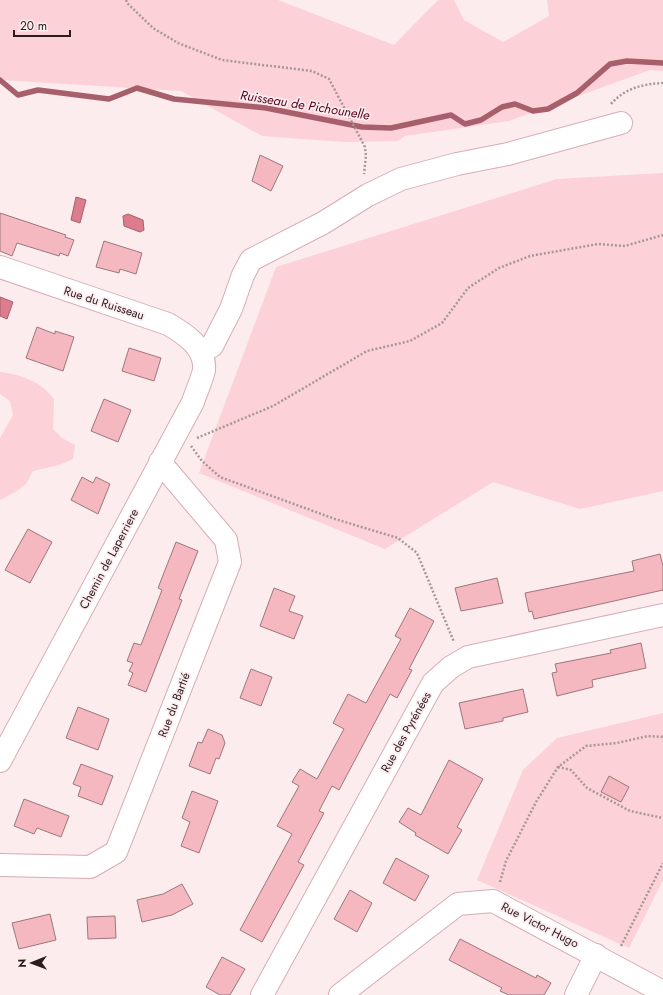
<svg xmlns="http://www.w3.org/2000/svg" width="663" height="995" viewBox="0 0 663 995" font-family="Jost,sans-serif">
<rect width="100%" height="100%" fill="#fdecee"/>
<g fill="#fcd1d7">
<polygon points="0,0 278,0 394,45 438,0 454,0 464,20 503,42 549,16 547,0 663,0 663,71 650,70 509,121 405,136 398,141 343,142 262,136 181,91 0,80"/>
<polygon points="663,173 663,491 580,509 493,482 385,549 199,473 276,267 557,179"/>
<path d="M 0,372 C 22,375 40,381 54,399 L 53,429 L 62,438 L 75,445 L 73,459 L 59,465 L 33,471 L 26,484 L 15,492 L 0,500 L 0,438 L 13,415 L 10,401 L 0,394 Z"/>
<polygon points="663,713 663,880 629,948 477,880 523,770 557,738"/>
</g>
<g fill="#dc7c8d" stroke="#a75f6c">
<polygon points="76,197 86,200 80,223 71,220"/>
<polygon points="128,214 143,220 144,230 140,232 124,226 123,216"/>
<polygon points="0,297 13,302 7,319 0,316"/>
</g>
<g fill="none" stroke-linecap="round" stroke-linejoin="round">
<polyline stroke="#a75f6c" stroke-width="5.5" points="0,80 18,95 38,90 109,99 137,88 174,99 266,108 362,127 391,128 451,115 465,124 481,120 502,107 515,104 533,111 548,109 577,93 610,64 627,61 663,63"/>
</g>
<g fill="#f5b7c0" stroke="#9c777c">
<polygon points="260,155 283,166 271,191 252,181"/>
<polygon points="0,213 66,235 65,237 74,240 68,256 60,253 59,256 17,243 12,256 0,251"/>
<polygon points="104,241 142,253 136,274 120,269 119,273 96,267"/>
<polygon points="37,327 55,334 55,331 74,337 63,371 26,358"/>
<polygon points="129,348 161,358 154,381 122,371"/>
<polygon points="104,399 131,410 118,442 91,431"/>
<polygon points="82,477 93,483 96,477 110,484 98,514 71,500"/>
<polygon points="28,529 52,542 30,583 5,570"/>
<polygon points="176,542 198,551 179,599 182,600 146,692 128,685 133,673 129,671 133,663 127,661 134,643 141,645 162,590 158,588"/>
<polygon points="660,554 663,566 663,590 534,619 532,611 529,612 525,593 634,571 632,561"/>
<polygon points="497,578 503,603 461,611 455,588"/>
<polygon points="274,588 295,596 289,611 303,616 294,639 260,626"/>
<polygon points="410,608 434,621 409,669 412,670 397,698 390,694 339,790 332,786 319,811 324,813 298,862 304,865 262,942 240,930 292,834 277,826 299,786 292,782 300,769 317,779 344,729 333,723 348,694 366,703 401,639 395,636"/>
<polygon points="641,643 646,668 592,680 593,687 557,696 552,673 557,672 555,664 611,653 610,650"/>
<polygon points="251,669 272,677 261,706 240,698"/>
<polygon points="523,689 528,712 503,718 503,721 465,729 459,703"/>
<polygon points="78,707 109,719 98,750 66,738"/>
<polygon points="208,729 222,735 225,743 219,759 216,758 210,774 189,766 198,742 202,743"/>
<polygon points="449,760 483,779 457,827 462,830 448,854 415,835 416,833 399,822 408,808 421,815"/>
<polygon points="81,764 113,776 102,805 78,796 81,787 73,784"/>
<polygon points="609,776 629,787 621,802 601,792"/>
<polygon points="192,791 218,801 199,853 181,846 190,822 182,818"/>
<polygon points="24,799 69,816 61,837 37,828 34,834 14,826"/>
<polygon points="396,858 429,876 415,901 383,883"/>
<polygon points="182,884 193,904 172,915 142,922 137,900 163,894"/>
<polygon points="350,890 372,903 357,932 334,919"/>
<polygon points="50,914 56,940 19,949 12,923"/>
<polygon points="115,916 116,938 88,939 87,917"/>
<polygon points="460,939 536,978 537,975 551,983 544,995 509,995 500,991 502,988 449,960"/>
<polygon points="222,957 245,969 230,995 220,995 206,987"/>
</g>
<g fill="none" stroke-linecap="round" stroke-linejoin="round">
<g stroke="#d6adb3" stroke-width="24">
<g id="minor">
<path d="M 0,267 L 168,324 C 185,334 206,347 204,370 C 202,380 196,392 193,402 L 0,761"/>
<polyline points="200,351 212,346 231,309 243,275 251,260 323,223 368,195 401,179 457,164 508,154 621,123"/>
<polyline points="0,865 90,867 116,852 230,562 226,540 160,462"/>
<polyline points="262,995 433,683 451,667 468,657 663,615"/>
<polyline points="340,995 458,904 493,901 663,992"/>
<polyline points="576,995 596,955"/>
</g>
</g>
<g stroke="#a79799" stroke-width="2.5" stroke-dasharray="2 2" stroke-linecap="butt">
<polyline points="126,0 127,3 153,28 178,43 222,60 312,71 329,79 365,147 366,156 364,174"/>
<path d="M 611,104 C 625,88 643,84 663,83"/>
<polyline points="197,438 273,406 367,351 410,341 442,323 468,288 499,268 530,256 598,244 625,246 663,235"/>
<polyline points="191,446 202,461 220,477 335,519 398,538 417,553 454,642"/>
<polyline points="558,767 571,770 587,788 630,811 663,818"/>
<polyline points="500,882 506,861 536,802 558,767 586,746 617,743 648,736 663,737"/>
<polyline points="621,946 663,863"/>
</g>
<use href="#minor" stroke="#fff" stroke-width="22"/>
</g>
<g text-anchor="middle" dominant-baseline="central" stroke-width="3.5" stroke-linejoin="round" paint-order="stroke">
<g font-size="12" fill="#2b1c1e" stroke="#fdecee">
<text transform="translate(104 303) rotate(18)">Rue du Ruisseau</text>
<text transform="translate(109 559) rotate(-62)">Chemin de Laperriere</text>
<text transform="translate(174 705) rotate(-69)">Rue du Bartié</text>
<text transform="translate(406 732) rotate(-61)">Rue des Pyrénées</text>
<text transform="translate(540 925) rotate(27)">Rue Victor Hugo</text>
</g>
<g font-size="13" font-style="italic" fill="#57001f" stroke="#fdecee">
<text transform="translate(305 105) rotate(9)">Ruisseau de Pichounelle</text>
</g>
</g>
<g transform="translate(32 963) rotate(269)" stroke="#fdecee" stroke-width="3" paint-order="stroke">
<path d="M0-3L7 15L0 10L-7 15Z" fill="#2b1c1e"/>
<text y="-6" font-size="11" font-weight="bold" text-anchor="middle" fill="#2b1c1e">N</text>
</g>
<path d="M14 30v6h56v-6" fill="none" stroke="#2b1c1e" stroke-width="2"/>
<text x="20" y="30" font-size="12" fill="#2b1c1e" stroke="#fdecee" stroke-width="3" paint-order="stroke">20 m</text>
</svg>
